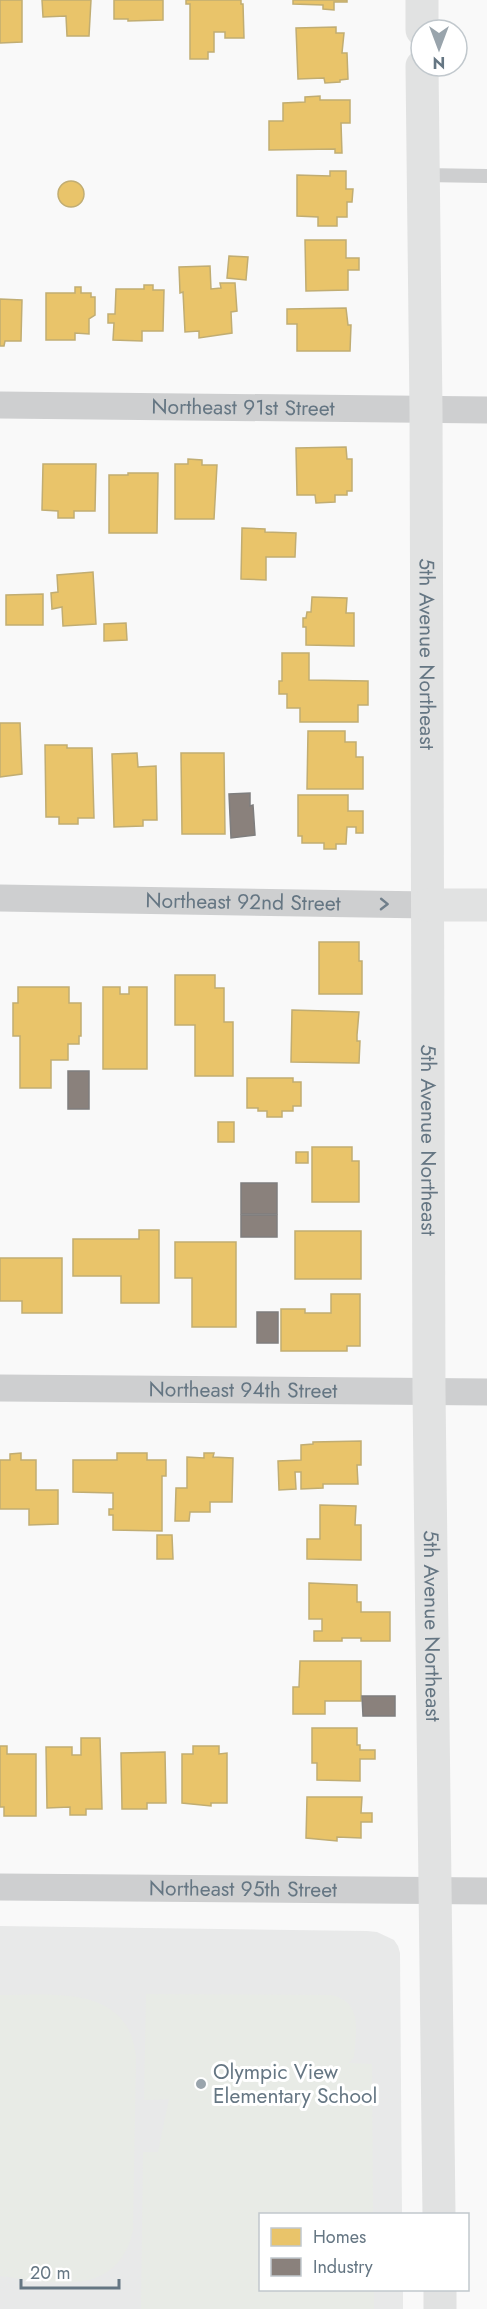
<svg xmlns="http://www.w3.org/2000/svg" width="487" height="2309" viewBox="0 0 487 2309" font-family="Jost,sans-serif">
<rect width="100%" height="100%" fill="#f9f9f9"/>
<polygon fill="#e8e9e9" points="0,1926 367,1931 377,1932 394,1940 398,1946 400,1953 402,2214 260,2214 260,2290 403,2290 403,2309 0,2309"/>
<g fill="#e8ebe6">
<path d="M 146,1994 L 331,1995 C 363,2002 356,2031 354,2057 L 349,2063 L 372,2064 L 373,2214 L 260,2214 L 260,2290 L 374,2290 L 374,2309 L 141,2309 L 143,2152 L 158,2152 L 169,2099 L 144,2100 Z"/>
<path d="M 0,1995 C 53,1995 129,1984 136,2057 L 133,2231 C 116,2300 52,2282 0,2276 Z"/>
</g>
<g fill="#e9c46a" stroke="#c1ad72" stroke-width="1.5">
<polygon points="0,0 22,0 22,42 0,43"/>
<polygon points="42,0 91,0 89,36 67,36 66,16 43,17"/>
<polygon points="114,0 163,0 163,20 128,21 128,19 114,19"/>
<polygon points="186,0 241,0 241,4 243,4 244,38 225,38 225,32 214,32 214,52 208,52 208,59 190,59 190,4 186,4"/>
<polygon points="293,0 347,0 347,2 334,2 334,10 323,9 323,5 293,4"/>
<polygon points="336,27 336,33 344,33 342,53 347,53 348,79 340,80 340,82 325,83 324,78 298,79 296,28"/>
<polygon points="320,96 320,100 350,100 350,123 341,123 342,153 335,153 335,149 269,150 269,121 283,121 283,103 305,102 305,97"/>
<polygon points="330,171 346,171 346,189 353,189 352,202 347,202 347,217 337,217 337,226 318,226 318,217 297,216 297,175 330,176"/>
<circle cx="71" cy="194" r="13"/>
<polygon points="305,240 346,240 346,258 359,258 359,270 348,270 348,290 306,291"/>
<polygon points="229,256 248,257 246,280 227,278"/>
<polygon points="210,266 211,289 221,288 220,283 235,283 237,311 231,312 232,333 199,338 199,331 185,332 183,292 180,293 179,267"/>
<polygon points="144,285 153,285 153,290 164,290 163,331 142,331 142,341 113,340 114,323 108,323 108,314 115,314 116,289 144,289"/>
<polygon points="75,287 81,287 81,293 91,293 91,297 95,297 95,315 89,319 89,334 75,333 75,340 46,340 46,293 75,293"/>
<polygon points="0,299 22,300 21,341 5,341 4,346 0,346"/>
<polygon points="346,308 348,325 351,325 350,351 297,351 297,324 287,324 287,309"/>
<polygon points="346,447 347,459 352,459 352,491 347,491 347,495 335,495 335,502 316,503 315,495 297,495 296,448"/>
<polygon points="188,459 202,460 202,465 217,465 214,519 175,519 175,464 188,464"/>
<polygon points="43,464 96,464 95,511 74,511 74,518 58,518 58,511 42,510"/>
<polygon points="128,473 158,473 157,533 109,533 109,475 128,475"/>
<polygon points="242,528 265,529 265,532 296,533 295,557 266,557 266,580 241,579"/>
<polygon points="93,572 96,624 63,626 62,607 52,609 51,593 58,592 57,575"/>
<polygon points="43,594 43,625 6,625 6,595"/>
<polygon points="312,597 347,598 346,613 354,613 354,646 306,645 306,627 303,627 303,618 306,618 307,612 311,612"/>
<polygon points="126,623 127,640 104,641 104,624"/>
<polygon points="282,653 309,653 309,680 368,681 368,705 358,705 358,722 300,722 300,708 287,708 287,694 279,694 279,681 282,681"/>
<polygon points="0,723 20,723 22,774 0,777"/>
<polygon points="308,731 345,731 345,742 356,742 356,757 363,757 363,789 307,789"/>
<polygon points="45,745 67,745 67,748 92,748 94,818 78,818 78,824 59,824 59,817 46,817"/>
<polygon points="137,753 138,767 156,766 157,820 143,820 143,826 114,827 112,754"/>
<polygon points="181,753 224,753 225,834 182,834"/>
<polygon points="298,795 348,795 348,811 363,811 363,833 356,833 356,827 347,827 346,844 336,844 336,849 324,849 324,843 302,843 302,836 298,836"/>
<polygon points="319,942 359,942 359,961 362,961 362,994 319,994"/>
<polygon points="175,975 215,975 215,988 224,988 224,1022 233,1022 233,1076 195,1076 195,1025 175,1025"/>
<polygon points="18,987 69,987 69,1003 81,1003 81,1036 79,1036 79,1044 68,1044 68,1060 51,1060 51,1088 20,1088 20,1036 13,1036 13,1003 18,1003"/>
<polygon points="103,987 120,987 120,994 129,994 129,987 147,987 147,1069 103,1069"/>
<polygon points="292,1010 359,1012 357,1035 357,1041 360,1041 359,1063 291,1062"/>
<polygon points="247,1078 293,1078 293,1082 301,1082 301,1106 293,1106 293,1111 282,1111 282,1117 267,1117 267,1111 258,1111 258,1108 247,1108"/>
<rect x="218" y="1122" width="16" height="20"/>
<polygon points="312,1147 352,1147 352,1161 359,1161 359,1202 312,1202"/>
<rect x="296" y="1152" width="12" height="11"/>
<polygon points="139,1230 159,1230 159,1303 121,1303 121,1276 73,1276 73,1239 139,1239"/>
<rect x="295" y="1231" width="66" height="48"/>
<polygon points="175,1242 236,1242 236,1327 192,1327 192,1278 175,1278"/>
<polygon points="0,1258 62,1258 62,1313 22,1313 22,1301 0,1301"/>
<polygon points="331,1294 360,1294 360,1346 347,1346 347,1351 281,1351 281,1309 305,1309 305,1313 331,1313"/>
<polygon points="361,1441 361,1465 357,1465 358,1484 323,1484 323,1488 301,1489 301,1472 295,1472 296,1489 279,1490 278,1461 301,1460 301,1445 313,1444 313,1442"/>
<polygon points="21,1453 21,1460 36,1460 36,1490 58,1490 58,1524 29,1525 29,1509 0,1509 0,1460 10,1460 10,1454"/>
<polygon points="117,1453 147,1453 147,1460 166,1460 166,1476 162,1476 162,1531 113,1530 113,1515 109,1515 109,1509 113,1509 113,1493 73,1492 73,1460 117,1460"/>
<polygon points="204,1453 214,1453 213,1457 233,1458 232,1502 210,1502 210,1512 190,1512 189,1521 175,1521 176,1488 187,1488 187,1457 204,1458"/>
<polygon points="320,1505 356,1506 355,1525 361,1525 361,1560 307,1559 307,1539 320,1539"/>
<polygon points="157,1535 172,1535 173,1559 157,1559"/>
<polygon points="309,1583 357,1585 357,1602 361,1602 361,1612 390,1612 390,1641 361,1641 361,1638 342,1638 342,1641 314,1641 314,1631 322,1631 322,1619 309,1619"/>
<polygon points="300,1661 361,1661 361,1701 325,1701 325,1714 293,1714 293,1687 299,1687"/>
<polygon points="312,1728 357,1728 357,1745 360,1745 360,1750 375,1750 375,1759 360,1759 360,1781 317,1780 317,1763 312,1763"/>
<polygon points="81,1738 100,1738 102,1809 86,1809 86,1815 70,1815 70,1807 47,1808 46,1747 72,1747 72,1755 81,1755"/>
<polygon points="0,1746 7,1746 7,1754 36,1754 36,1816 4,1816 4,1807 0,1807"/>
<polygon points="193,1746 219,1746 219,1754 227,1753 227,1803 211,1803 211,1806 182,1803 182,1754 193,1754"/>
<polygon points="165,1752 166,1803 147,1803 147,1809 122,1809 121,1753"/>
<polygon points="307,1797 362,1797 361,1813 372,1813 372,1822 361,1822 361,1838 337,1837 337,1841 306,1838"/>
</g>
<g fill="#8a817c" stroke="#7f7e7e" stroke-width="1.5">
<polygon points="250,793 250,806 253,805 255,835 231,838 229,794"/>
<rect x="68" y="1071" width="21" height="38"/>
<rect x="241" y="1183" width="36" height="31"/>
<rect x="241" y="1215" width="36" height="22"/>
<rect x="257" y="1312" width="21" height="31"/>
<polygon points="362,1696 395,1696 395,1716 363,1716"/>
</g>
<g fill="none" stroke-linecap="round" stroke-linejoin="round">
<polyline stroke="#cecfd0" stroke-width="14" points="423,175 487,176"/>
<g stroke="#cecfd0" stroke-width="27">
<path id="s1" d="M 0,405 L 487,410"/>
<path id="s2" d="M 0,898 L 428,905"/>
<path id="s3" d="M 0,1388 L 487,1392"/>
<path id="s4" d="M 0,1887 L 487,1891"/>
</g>
<g stroke="#e1e2e2" stroke-width="33">
<polyline points="422,0 422,30"/>
<path id="s5" d="M 422,66 L 426,409 L 429,1391 L 439,2214"/>
<polyline points="428,905 487,905"/>
<polyline points="440,2290 440,2309"/>
</g>
</g>
<defs><path id="oneway-chevron" d="M-2-3.5L2.5 0L-2 3.5" fill="none" stroke-width="1.6" stroke-linecap="round" stroke-linejoin="round" transform="scale(1.5)"/></defs>
<use stroke="#707f8b" href="#oneway-chevron" transform="translate(384 904) rotate(1)"/>
<circle fill="#99a4ac" stroke="#fff" stroke-width="2" cx="201" cy="2084" r="6"/>
<g text-anchor="middle" dominant-baseline="central" stroke-width="6" stroke-linejoin="round" paint-order="stroke">
<g font-size="21" fill="#657683" stroke="#fff">
<text stroke="none"><textPath href="#s1" startOffset="243">Northeast 91st Street</textPath></text>
<text stroke="none"><textPath href="#s5" startOffset="588">5th Avenue Northeast</textPath></text>
<text stroke="none"><textPath href="#s2" startOffset="243">Northeast 92nd Street</textPath></text>
<text stroke="none"><textPath href="#s5" startOffset="1074">5th Avenue Northeast</textPath></text>
<text stroke="none"><textPath href="#s3" startOffset="243">Northeast 94th Street</textPath></text>
<text stroke="none"><textPath href="#s5" startOffset="1560">5th Avenue Northeast</textPath></text>
<text stroke="none"><textPath href="#s4" startOffset="243">Northeast 95th Street</textPath></text>
</g>
<g font-size="21" fill="#657683" stroke="#fff" text-anchor="start">
<text x="213" y="2072">Olympic View<tspan x="213" dy="24">Elementary School</tspan></text>
</g>
</g>
<rect x="259" y="2213" width="210" height="78" fill="#ffffff" stroke="#c1c8cd" stroke-width="1.5"/>
<rect x="271" y="2228" width="30" height="18" fill="#e9c46a" stroke="#c1c8cd" stroke-width="1.5"/>
<text x="313" y="2243" font-size="18" fill="#657683">Homes</text>
<rect x="271" y="2258" width="30" height="18" fill="#8a817c" stroke="#c1c8cd" stroke-width="1.5"/>
<text x="313" y="2273" font-size="18" fill="#657683">Industry</text>
<g transform="translate(439 48) rotate(180)"><circle r="28" fill="#ffffff" stroke="#c1c8cd" stroke-width="1.5"/>
<path d="M0-4.5L10 22L0 15L-10 22Z" fill="#99a4ac"/>
<text y="-9" font-size="16" font-weight="bold" text-anchor="middle" fill="#657683">N</text>
</g>
<path d="M21 2279v9h98v-9" fill="none" stroke="#657683" stroke-width="3"/>
<text x="30" y="2279" font-size="18" fill="#657683" stroke="#ffffff" stroke-width="4.5" paint-order="stroke">20 m</text>
</svg>
